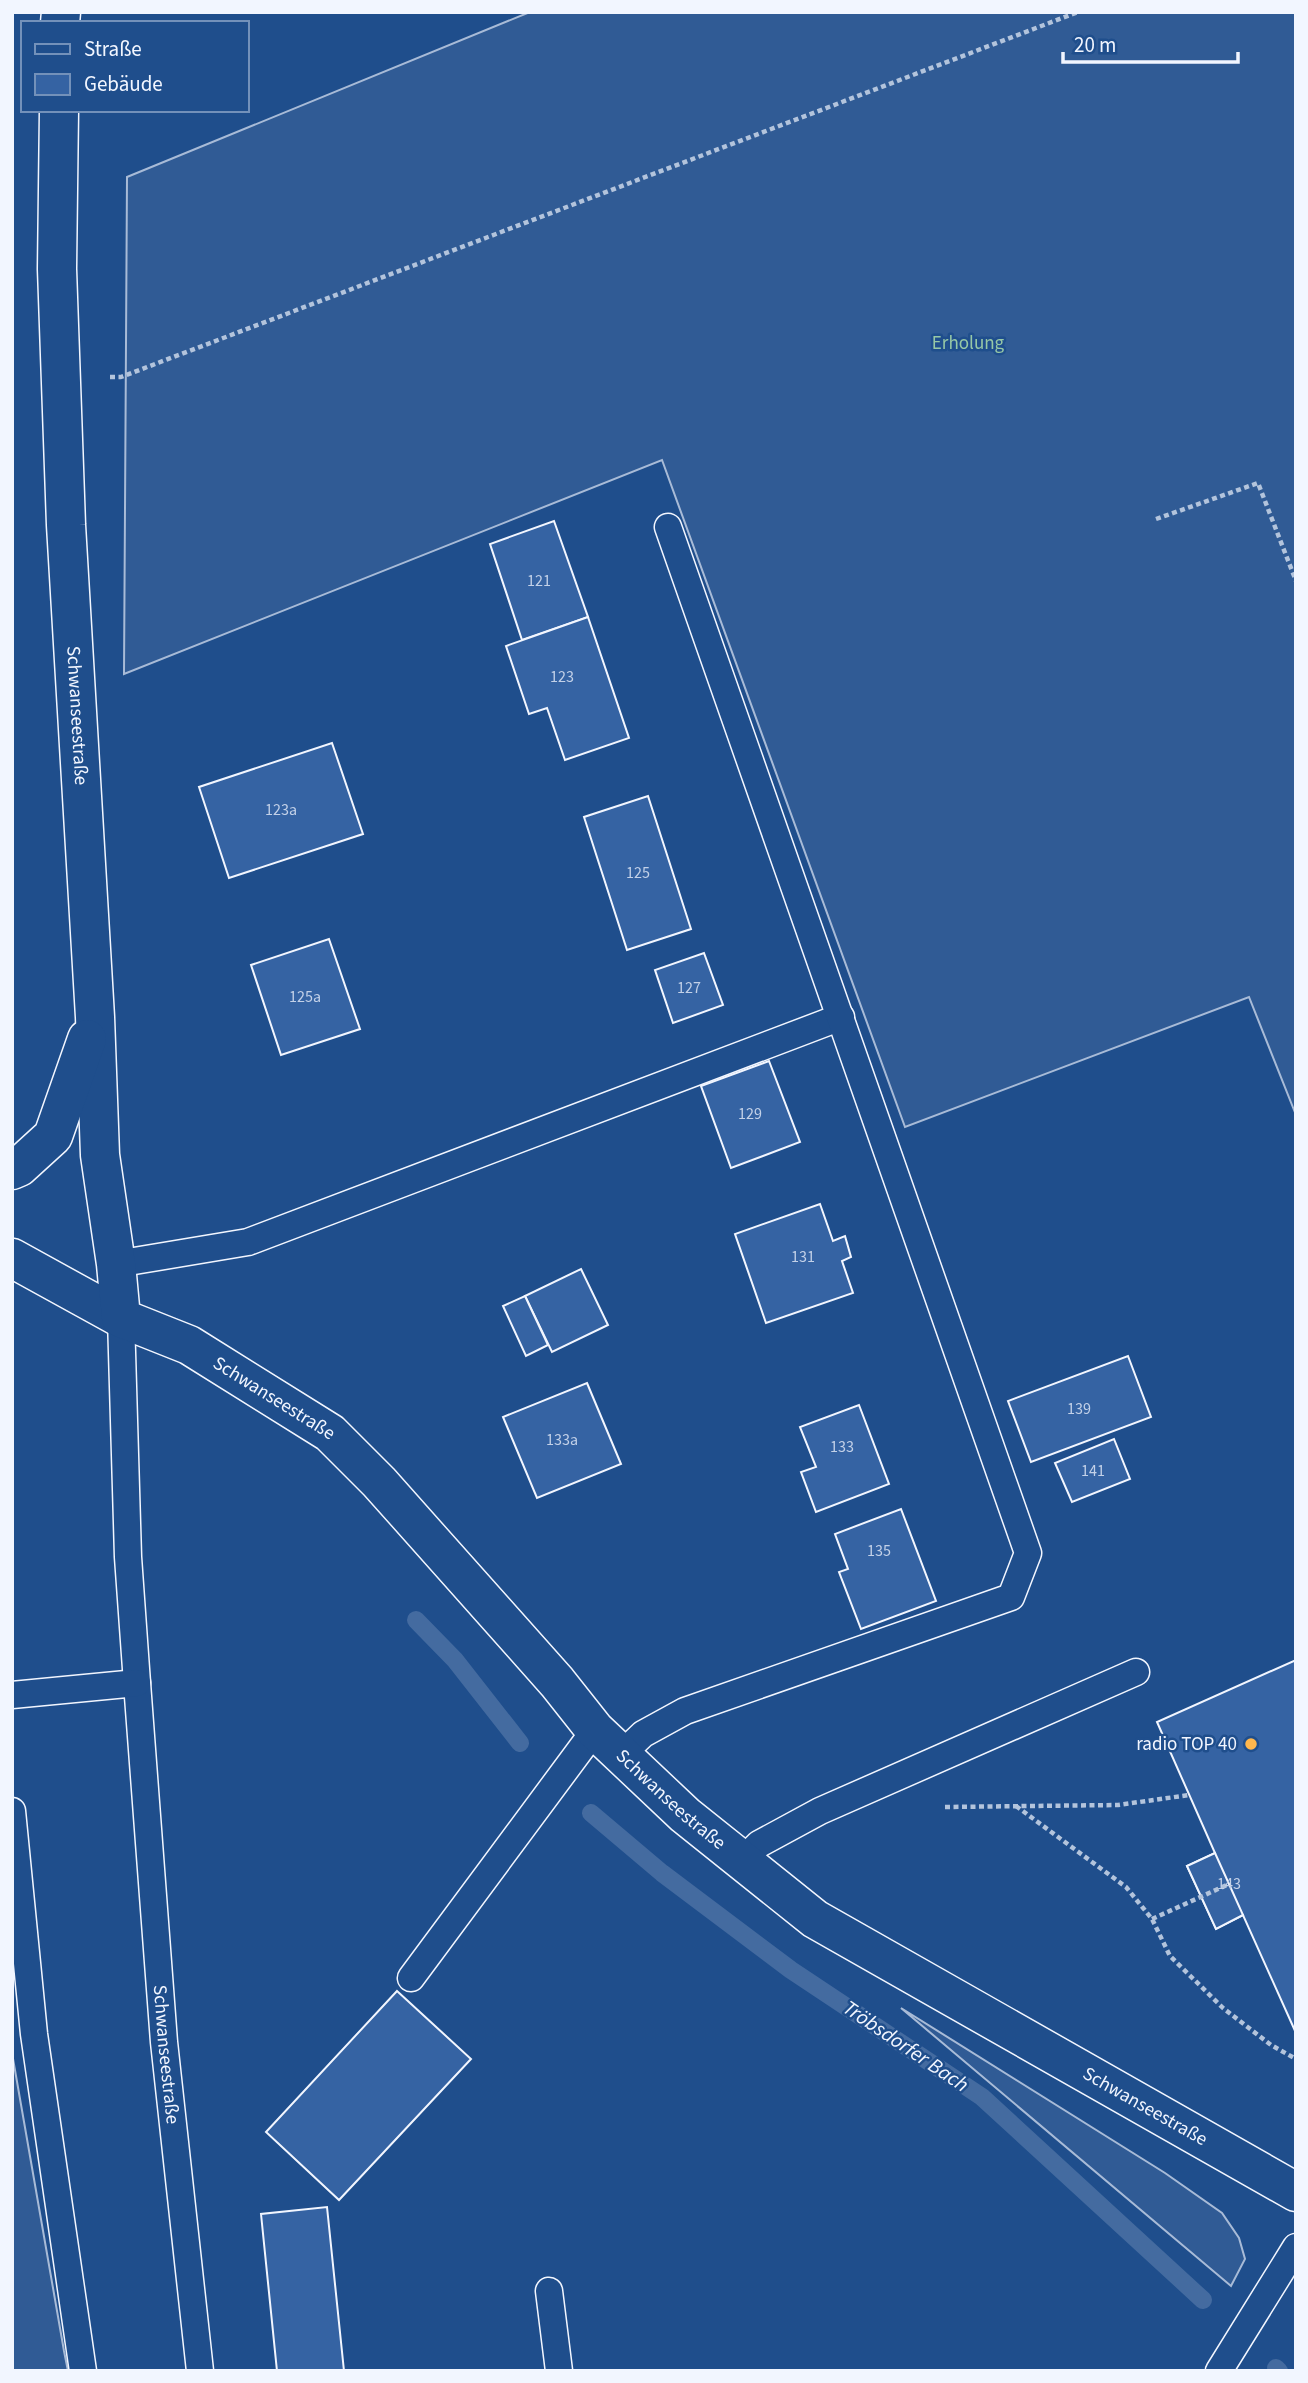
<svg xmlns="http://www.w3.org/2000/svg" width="1308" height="2383" viewBox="0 0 1308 2383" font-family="'Source Sans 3',sans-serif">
<rect width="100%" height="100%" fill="#1f4e8c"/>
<g fill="#305b95" stroke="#a8bbd7" stroke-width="2">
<polygon points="530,12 1296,12 1296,1115 1249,997 905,1127 662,460 124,674 127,177"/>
<polygon points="901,2008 1165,2173 1222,2213 1239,2238 1245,2259 1231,2286"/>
<polygon points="12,2053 64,2351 68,2371 12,2371"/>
</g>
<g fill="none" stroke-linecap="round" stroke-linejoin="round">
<g stroke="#446ba0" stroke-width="18">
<polyline points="416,1620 455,1660 520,1743"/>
<polyline points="591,1813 662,1873 791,1970 982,2097 1203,2300"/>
<polyline points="1276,2368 1279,2371"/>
</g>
</g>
<g fill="#3563a3" stroke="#f2f6ff" stroke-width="2">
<polygon points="554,521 588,617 522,640 490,544"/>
<polygon points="588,617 629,738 565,760 547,708 529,714 506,646"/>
<polygon points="332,743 363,834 229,878 199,787"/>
<polygon points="648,796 691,929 627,950 584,817"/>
<polygon points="329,939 360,1029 281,1055 251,965"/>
<polygon points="704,953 723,1005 673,1023 655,970"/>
<polygon points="769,1061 800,1142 731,1168 701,1086"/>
<polygon points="820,1204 833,1241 845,1236 851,1257 842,1261 853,1293 766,1323 735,1234"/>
<polygon points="581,1269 608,1325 552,1352 525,1296"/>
<polygon points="525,1296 548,1345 526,1356 503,1306"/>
<polygon points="1128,1356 1151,1417 1031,1462 1008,1401"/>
<polygon points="587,1383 621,1464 537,1498 503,1417"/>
<polygon points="859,1405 889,1484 816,1512 801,1472 816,1467 800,1427"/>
<polygon points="1114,1439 1130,1479 1072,1502 1055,1463"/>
<polygon points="901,1509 936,1601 861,1629 839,1572 848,1569 835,1534"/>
<polygon points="1296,1660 1296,2033 1243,1915 1216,1929 1187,1866 1215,1853 1157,1722"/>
<polygon points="1215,1853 1243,1915 1216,1929 1187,1866"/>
<polygon points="397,1991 471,2059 339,2200 266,2132"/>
<polygon points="327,2207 344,2371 277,2371 261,2214"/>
</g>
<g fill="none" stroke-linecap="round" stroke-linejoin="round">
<g stroke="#f2f6ff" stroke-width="29">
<g id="service">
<polyline points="116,1264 248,1242 841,1017"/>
<path id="s1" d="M 121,1318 L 128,1557 L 137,1683 L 164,2042 L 200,2371"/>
<polyline points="12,1695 137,1683"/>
<polyline points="621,1755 643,1734 685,1711 1011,1597 1028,1553 668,527"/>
<polyline points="12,1811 34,2034 83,2371"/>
<polyline points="741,1862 759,1844 820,1811 1136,1672"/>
<polyline points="411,1978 595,1730"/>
<polyline points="549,2291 559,2371"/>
<polyline points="1219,2371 1296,2247"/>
</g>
</g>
<g stroke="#f2f6ff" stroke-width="41">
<polyline id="minor" points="12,1258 121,1318"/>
</g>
<g stroke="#f2f6ff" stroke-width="41">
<g id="tertiary">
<polyline points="60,23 61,12"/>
<path id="s2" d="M 59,110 L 57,269 L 66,525 L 95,1017 L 100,1155 L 116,1264 L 121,1318 L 189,1345 L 330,1433 L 379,1482 L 557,1682 L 595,1730 L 685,1815 L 815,1919 L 1296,2192"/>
<polyline points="12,1170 19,1167 53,1136 87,1039"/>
</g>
</g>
<g stroke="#b3c4dc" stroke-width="4.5" stroke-dasharray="5 3.5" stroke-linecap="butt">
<polyline points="110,377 121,377 1078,12"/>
<polyline points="1156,519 1258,483 1296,581"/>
<polyline points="1016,1806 1126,1887 1152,1919 1170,1956 1223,2008 1271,2045 1296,2059"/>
<polyline points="945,1807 1118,1805 1189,1795"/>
<polyline points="1152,1919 1229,1884"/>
</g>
<use href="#service" stroke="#1f4e8c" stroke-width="26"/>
<use href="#minor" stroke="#1f4e8c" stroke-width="38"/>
<use href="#tertiary" stroke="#1f4e8c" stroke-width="38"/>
</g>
<circle fill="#ffb74d" stroke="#1f4e8c" stroke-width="2.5" cx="1251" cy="1744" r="7"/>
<g text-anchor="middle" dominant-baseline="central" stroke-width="5" stroke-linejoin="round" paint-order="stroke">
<g font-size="16" fill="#c3d1e8">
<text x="539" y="581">121</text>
<text x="562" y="677">123</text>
<text x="281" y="810">123a</text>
<text x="638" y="873">125</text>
<text x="689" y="988">127</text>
<text x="305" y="997">125a</text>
<text x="750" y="1114">129</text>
<text x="803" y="1257">131</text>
<text x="1079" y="1409">139</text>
<text x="562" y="1440">133a</text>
<text x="842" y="1447">133</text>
<text x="1093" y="1471">141</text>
<text x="879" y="1551">135</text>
<text x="1229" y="1884">143</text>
</g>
<g font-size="19" fill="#97c8a6" stroke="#1f4e8c">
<text x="968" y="343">Erholung</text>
</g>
<g font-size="19" fill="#f2f6ff" stroke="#1f4e8c">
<text stroke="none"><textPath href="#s2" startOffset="606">Schwanseestraße</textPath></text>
<text stroke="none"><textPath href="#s2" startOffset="1384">Schwanseestraße</textPath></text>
<text stroke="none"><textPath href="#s2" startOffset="1951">Schwanseestraße</textPath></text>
<text stroke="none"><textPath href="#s1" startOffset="738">Schwanseestraße</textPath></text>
<text stroke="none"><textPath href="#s2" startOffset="2518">Schwanseestraße</textPath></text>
</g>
<g font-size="19" fill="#f2f6ff" stroke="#1f4e8c" text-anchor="end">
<text x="1237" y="1744">radio TOP 40</text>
</g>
<g font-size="21" font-style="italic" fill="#f2f6ff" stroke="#1f4e8c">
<text transform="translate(906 2046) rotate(34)">Tröbsdorfer Bach</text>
</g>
</g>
<rect width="1308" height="2383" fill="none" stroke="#f2f6ff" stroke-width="28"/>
<rect x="21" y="21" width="228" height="91" fill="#1f4e8c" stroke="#7391ba" stroke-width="2"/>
<rect x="35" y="44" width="35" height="10" fill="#1f4e8c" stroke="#7391ba" stroke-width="2"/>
<text x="84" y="56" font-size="21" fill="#f2f6ff">Straße</text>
<rect x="35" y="74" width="35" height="21" fill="#3563a3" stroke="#7391ba" stroke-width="2"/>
<text x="84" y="91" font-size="21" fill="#f2f6ff">Gebäude</text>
<path d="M1063 52v10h175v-10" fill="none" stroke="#f2f6ff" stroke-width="3.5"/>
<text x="1074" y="52" font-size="21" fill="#f2f6ff" stroke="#1f4e8c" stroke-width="5" paint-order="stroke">20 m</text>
</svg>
